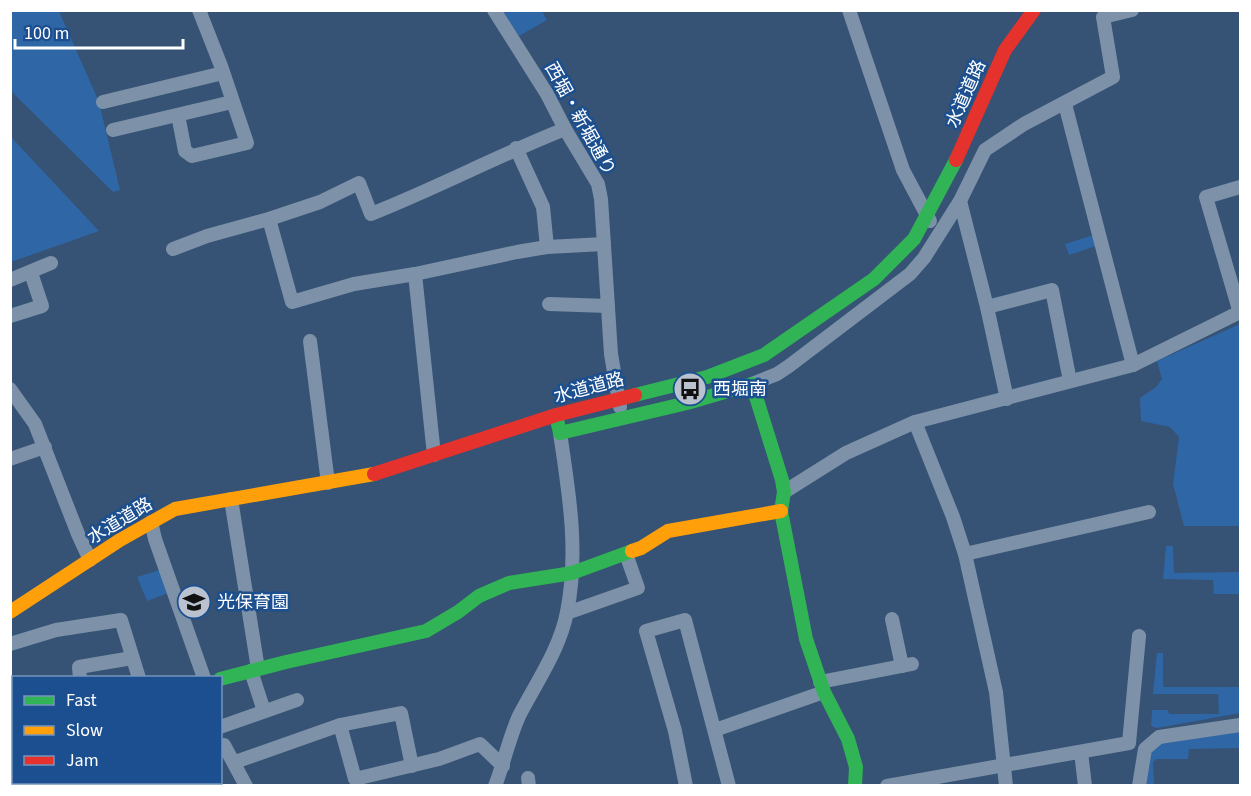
<svg xmlns="http://www.w3.org/2000/svg" width="1251" height="796" viewBox="0 0 1251 796" font-family="'Source Sans 3','Noto Sans JP',sans-serif">
<rect width="100%" height="100%" fill="#365274"/>
<g fill="#2f66a5">
<polygon points="10,11 59,11 99,102 120,190 113,192 11,91"/>
<polygon points="502,11 542,11 547,20 519,36"/>
<polygon points="10,137 11,137 99,231 11,262"/>
<polygon points="1094,235 1096,246 1069,255 1065,244"/>
<polygon points="1240,324 1240,526 1184,526 1173,484 1179,437 1170,427 1141,421 1140,398 1156,387 1162,379 1157,361"/>
<polygon points="1166,546 1173,546 1174,573 1240,572 1240,594 1214,594 1213,580 1163,579"/>
<polygon points="163,569 171,592 147,601 137,577"/>
<polygon points="1157,653 1163,653 1163,687 1240,687 1240,713 1157,728 1151,726 1152,710 1168,710 1169,714 1219,714 1218,694 1153,694"/>
<polygon points="1240,730 1240,748 1189,749 1188,759 1157,759 1153,762 1154,785 1146,786 1151,754 1157,742"/>
</g>
<g fill="none" stroke-linecap="round" stroke-linejoin="round">
<g stroke="#7d92a8" stroke-width="14">
<polyline points="494,10 547,94 565,129 598,184 601,199 611,354 620,407"/>
<polyline points="849,10 903,170 930,221"/>
<polyline points="103,102 223,73"/>
<polyline points="1065,104 1133,365"/>
<polyline points="178,115 185,151 192,156 247,143 221,66 199,10"/>
<polyline points="113,130 232,102"/>
<polyline points="516,148 543,207 547,247"/>
<polyline points="960,201 987,307 1007,399"/>
<polyline points="269,219 292,302 354,284 415,274"/>
<path d="M 173,249 L 207,236 L 269,219 L 320,202 L 359,183 L 371,214 C 437,188 499,155 565,129"/>
<polyline points="10,280 51,263"/>
<polyline points="549,304 608,306"/>
<polyline points="987,307 1052,290 1070,381"/>
<polyline points="1240,313 1206,197 1240,187"/>
<polyline points="10,316 42,306 31,273"/>
<polyline points="310,341 328,483"/>
<polyline points="752,384 777,374 789,366 910,274 924,258 960,201 985,150 1024,124 1113,77 1103,17 1132,10"/>
<polyline points="10,389 35,424 78,534 90,560"/>
<polyline points="915,422 953,517 965,554 996,692 1006,786"/>
<polyline points="434,455 415,274 517,252 547,247 604,244"/>
<polyline points="10,459 45,447"/>
<polyline points="784,492 846,453 915,422 1133,365 1240,312"/>
<polyline points="231,499 258,669"/>
<polyline points="151,522 155,539 204,678"/>
<polyline points="965,554 1149,512"/>
<polyline points="567,613 638,588 626,554"/>
<polyline points="892,619 902,666"/>
<polyline points="10,644 56,630 121,620 139,678"/>
<polyline points="251,671 264,711"/>
<polyline points="80,678 79,667 132,658"/>
<polyline points="820,682 912,664"/>
<polyline points="340,725 401,713 412,766"/>
<polyline points="220,727 297,700"/>
<polyline points="715,730 824,692"/>
<polyline points="10,740 14,745"/>
<polyline points="224,745 246,786"/>
<polyline points="1081,752 1085,786"/>
<polyline points="235,762 340,725 355,779 439,759 480,744 503,766"/>
<polyline points="528,778 529,786"/>
<polyline points="21,782 21,786"/>
<polyline points="180,786 187,782"/>
<path d="M 495,786 C 504,763 509,738 519,716 C 536,683 560,649 567,612 C 579,552 569,493 560,433"/>
<polyline points="686,786 675,731 646,631 685,620 729,786"/>
<polyline points="887,786 1129,743 1139,636"/>
<polyline points="1139,786 1145,749 1159,737 1240,725"/>
</g>
<g stroke="#30b455" stroke-width="14">
<polyline points="635,395 707,377 764,355 874,279 914,239 956,160"/>
<polyline points="556,415 560,433 687,403 752,384 782,480 784,492 781,511 806,639 824,692 848,739 856,767 855,786"/>
<polyline points="220,679 286,662 426,631 458,612 479,596 509,583 572,573 632,551"/>
</g>
<g stroke="#ff9f0a" stroke-width="14">
<polyline points="632,551 641,548 668,531 781,511"/>
<polyline points="10,612 120,540 175,509 374,474"/>
</g>
<g stroke="#e5322d" stroke-width="14">
<polyline points="956,160 1005,50 1034,10"/>
<polyline points="374,474 556,415 635,395"/>
</g>
</g>
<defs>
<g id="bus-disc" transform="scale(1.725)"><circle r="9.5" fill="#b9c2ce" stroke="#1b4f8f"/><path d="M-5-6H5V4H4V6H2V4H-2V6H-4V4H-5ZM-3.5-4V0h7V-4ZM-3.5 1.2v1.5H-2V1.2ZM2 1.2v1.5H3.5V1.2Z" fill="#111"/></g>
<g id="school-disc" transform="scale(1.725)"><circle r="9.5" fill="#b9c2ce" stroke="#1b4f8f"/><path d="M0-5L7-2L0 1L-7-2ZM-4 1L0 2.5L4 1V4Q0 6-4 4Z" fill="#111"/></g>
</defs>
<g fill-rule="evenodd">
<use href="#bus-disc" x="690" y="389"/>
<use href="#school-disc" x="194" y="602"/>
</g>
<g text-anchor="middle" dominant-baseline="central" stroke-width="5" stroke-linejoin="round" paint-order="stroke">
<g font-size="18" fill="#fff" stroke="#1b4f8f">
<text transform="translate(966 94) rotate(-66)">水道道路</text>
<text transform="translate(580 119) rotate(61)">西堀・新堀通り</text>
<text transform="translate(589 388) rotate(-15)">水道道路</text>
<text transform="translate(120 521) rotate(-31)">水道道路</text>
</g>
<g font-size="18" fill="#fff" stroke="#1b4f8f" text-anchor="start">
<text x="713" y="389">西堀南</text>
<text x="217" y="602">光保育園</text>
</g>
</g>
<rect width="1251" height="796" fill="none" stroke="#ffffff" stroke-width="24"/>
<rect x="12" y="676" width="210" height="108" fill="#1b4f8f" stroke="#7695bc" stroke-width="1.5"/>
<rect x="24" y="696" width="30" height="9" fill="#30b455" stroke="#7695bc" stroke-width="1.5"/>
<text x="66" y="706" font-size="18" fill="#ffffff">Fast</text>
<rect x="24" y="726" width="30" height="9" fill="#ff9f0a" stroke="#7695bc" stroke-width="1.5"/>
<text x="66" y="736" font-size="18" fill="#ffffff">Slow</text>
<rect x="24" y="756" width="30" height="9" fill="#e5322d" stroke="#7695bc" stroke-width="1.5"/>
<text x="66" y="766" font-size="18" fill="#ffffff">Jam</text>
<path d="M15 39v9h168v-9" fill="none" stroke="#ffffff" stroke-width="3"/>
<text x="24" y="39" font-size="18" fill="#ffffff" stroke="#1b4f8f" stroke-width="4.5" paint-order="stroke">100 m</text>
</svg>
